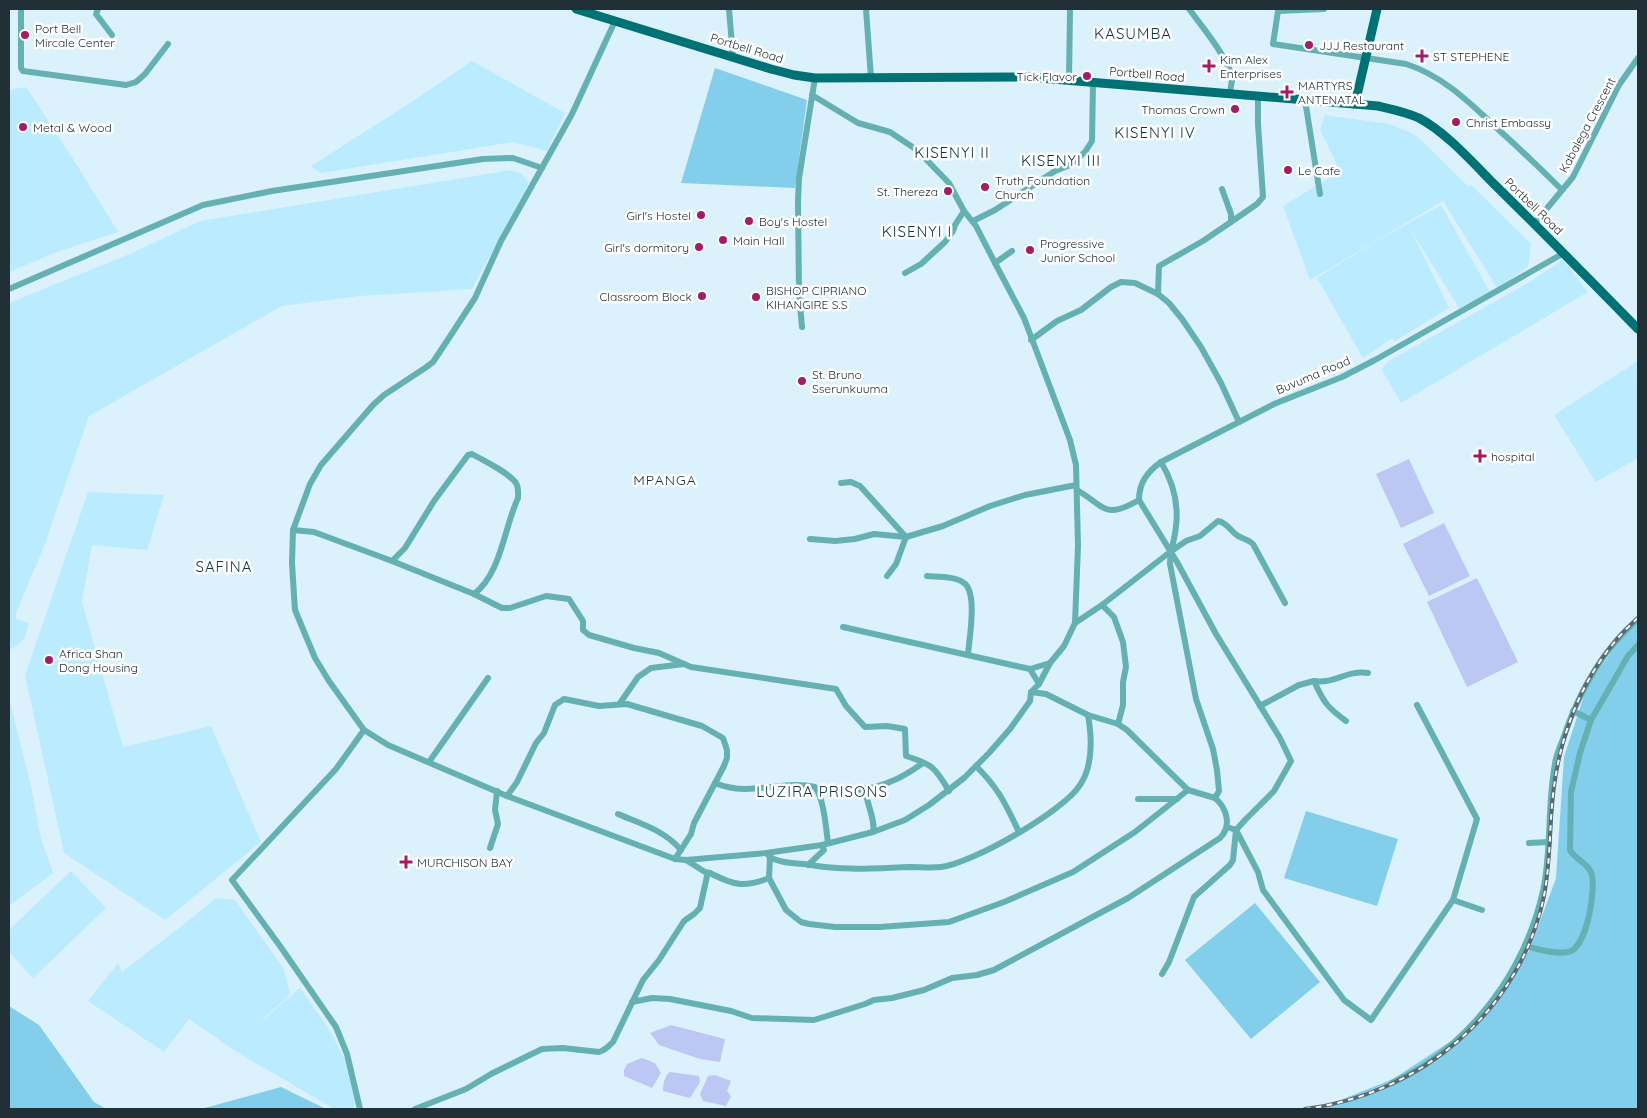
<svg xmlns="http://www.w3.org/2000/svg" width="1647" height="1118" viewBox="0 0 1647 1118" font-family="Quicksand,sans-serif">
<rect width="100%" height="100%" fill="#dbf2fc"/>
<g fill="#bbebff">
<polygon points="472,61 565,113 547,151 513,142 321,173 311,166 413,101"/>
<polygon points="26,87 75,162 118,232 57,252 9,272 9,90"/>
<polygon points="1325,115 1390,124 1411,133 1418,137 1468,186 1471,185 1531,244 1528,267 1497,288 1443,201 1310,280 1283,206 1340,171 1320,130"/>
<polygon points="512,170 522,174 529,183 472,289 359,296 282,306 89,416 43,549 16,613 16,619 29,623 24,639 15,647 9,650 9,303 132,253 200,221"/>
<polygon points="1441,205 1490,292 1459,308 1411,230 1449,308 1395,341 1392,338 1363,358 1317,278 1373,243"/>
<polygon points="1563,260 1588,292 1401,403 1382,370 1387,362 1528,283"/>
<polygon points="1638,361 1638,458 1596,482 1554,415"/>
<polygon points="88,492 164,495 147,550 92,545 82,602 123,747 211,726 261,842 165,920 64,853 25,675"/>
<polygon points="9,698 31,786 40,835 53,873 9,906"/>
<polygon points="71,871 106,908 33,978 9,952 9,930"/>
<polygon points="216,898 235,900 284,969 290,994 255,1027 300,988 327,1026 347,1063 357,1104 351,1109 334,1109 232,1049 189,1019 164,1052 88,1001 118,963 122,972 193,917"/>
</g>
<g fill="#83ceea">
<polygon points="715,68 807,100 795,188 681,183"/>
<polygon points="1638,620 1638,1109 1318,1109 1393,1079 1474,1026 1529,951 1556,878 1564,757 1587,686 1633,622"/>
<polygon points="1306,811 1398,839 1377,906 1284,878"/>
<polygon points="1255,903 1320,982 1251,1039 1185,960"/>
<polygon points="9,1006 39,1025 94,1102 106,1109 9,1109"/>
<polygon points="281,1087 326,1109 201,1109"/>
</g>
<g fill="#bdc7f4">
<polygon points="1409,459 1434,513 1401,528 1376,474"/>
<polygon points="1444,523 1470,576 1429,596 1403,544"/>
<polygon points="1477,578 1518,662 1467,687 1427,602"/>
<polygon points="671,1025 725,1039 720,1062 700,1059 659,1045 650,1033"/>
<polygon points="642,1058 655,1063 661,1073 652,1088 624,1076 624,1070 627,1064"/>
<path d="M 670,1072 L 699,1076 L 700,1082 L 690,1098 L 663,1091 C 663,1085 664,1076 670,1072 Z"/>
<polygon points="715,1075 731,1081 727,1091 731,1096 726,1106 703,1101 700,1094 708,1076"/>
</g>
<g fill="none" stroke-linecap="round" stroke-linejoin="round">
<g stroke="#65b0b3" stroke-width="6">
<polyline points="21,9 21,68 23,71 126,85 136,82 145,74 168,44"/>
<polyline points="98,9 96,14 112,35"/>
<polyline points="729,9 733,57"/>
<polyline points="866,9 871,78"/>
<path d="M 1189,9 C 1201,25 1229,59 1232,78 C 1232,83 1230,89 1230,94"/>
<path d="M 1324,9 L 1278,11 L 1273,44 L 1406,64 C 1444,76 1472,105 1500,131 C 1521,150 1542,170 1562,190"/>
<path d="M 615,21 L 572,114 L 501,241 L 475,298 L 447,341 L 433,362 L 425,368 L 384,395 L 373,405 L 321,465 L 310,484 L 293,530 L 292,563 L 294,595 L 295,610 L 315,658 L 329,681 L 364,730 L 388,745 L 507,796 L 675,859 L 686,860 L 766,853 L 822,845 L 873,832 L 905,820 L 929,805 L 964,778 L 989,753 L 1010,729 L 1030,701 L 1031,692 L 1039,684 L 1050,663 L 1064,646 L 1075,623 L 1102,605 L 1170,552 L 1186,541 L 1200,536 L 1218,521 C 1228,523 1230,531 1238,536 C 1244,539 1249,540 1253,544 L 1285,603"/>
<polyline points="1069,80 1070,9"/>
<polyline points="812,95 858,123 890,132 917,150 949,183 964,211 976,226 995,263 1012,251"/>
<polyline points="1305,100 1320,194"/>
<polyline points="973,221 995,210 1055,171 1070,165 1085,152 1092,141 1093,83"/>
<polyline points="1231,222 1257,204 1263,197 1258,124 1258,96"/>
<polyline points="1534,224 1573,177 1619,85 1638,58"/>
<polyline points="995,263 1024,318 1070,440 1076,465 1078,546 1075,623"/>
<polyline points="905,273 921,264 945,242 953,231 955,225 964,211"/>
<polyline points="9,289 203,205 272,191 483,159 513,158 542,168"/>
<polyline points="1158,294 1159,266 1203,241 1231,222 1231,214 1222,189"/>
<polyline points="802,327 799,293 798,201 799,178 815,78"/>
<polyline points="1031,340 1057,321 1081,310 1111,287 1121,282 1135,283 1158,294 1169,303 1182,319 1201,347 1221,383 1239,422"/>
<polyline points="841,483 851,482 860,486 906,537"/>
<path d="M 1077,490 C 1106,507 1104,520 1139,500"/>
<path d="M 293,530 L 314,532 L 392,561 L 474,594 L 502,608 L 510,608 L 546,596 L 569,599 L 583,621 L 583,630 L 589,635 L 634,648 L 659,653 L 691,667 L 836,689 L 846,706 L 865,727 L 887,726 L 905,729 L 906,756 C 932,764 935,767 949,791"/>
<polyline points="810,539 835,541 855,539 874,534 906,537 943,526 990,506 1025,495 1076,485"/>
<path d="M 392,561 L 405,548 L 434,501 L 468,455 L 472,454 C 484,461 508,472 516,483 C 519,488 518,493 518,498 C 504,528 501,574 474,594"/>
<polyline points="887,576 896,564 906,537"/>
<path d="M 927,576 C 938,577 955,576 964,583 C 978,593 969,639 968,655"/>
<path d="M 1102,605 L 1114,617 L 1123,642 L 1126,667 L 1123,682 L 1123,705 L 1118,724 L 1127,730 L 1188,790 L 1215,798 L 1219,791 L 1217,770 L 1213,749 L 1196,699 L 1170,564 C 1170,551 1175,539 1176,526 C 1179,502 1173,482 1161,462"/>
<polyline points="843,627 1030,669 1039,684"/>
<polyline points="1030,669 1050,663"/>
<path d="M 1314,681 C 1335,684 1346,670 1368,673"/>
<polyline points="620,703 638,677 651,668 684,664"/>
<path d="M 1260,706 L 1299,685 L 1314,681 C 1324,703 1327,707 1346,721"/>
<polyline points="1573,711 1591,720"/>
<polyline points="1088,715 1118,724"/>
<polyline points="429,762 488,678"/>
<path d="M 976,766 C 999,789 1005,803 1019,832"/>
<path d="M 715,783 C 750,798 783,779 815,787 C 824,799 826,828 828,843"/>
<path d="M 865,788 C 866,802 876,821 873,832"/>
<path d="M 817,790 C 837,794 874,790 892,781 C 903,777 913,770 923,763"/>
<polyline points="507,796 517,782 536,743 544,733 555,705 564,699 599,706 627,704 702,726 723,738 727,750 727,758 724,766 694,823 691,834 675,859"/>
<polyline points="1138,799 1177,799"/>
<path d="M 618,814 C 641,824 664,830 681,850"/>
<polyline points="1227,827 1236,830 1258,872 1263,890 1344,1000 1371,1020 1453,900 1477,819 1417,705"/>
<polyline points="1529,843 1549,842"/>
<polyline points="490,848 498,824 495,810 497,791"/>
<path d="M 768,855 C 776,864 800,863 811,865 C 845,871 877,868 910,867 C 920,867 931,868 941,867 C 971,864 1064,811 1080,785 C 1093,766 1092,738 1088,715 L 1046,694 L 1031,692"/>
<polyline points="770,857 769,878 786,910 801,922 809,924 835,927 880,927 949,922 1004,902 1073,872 1135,832 1188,790"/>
<polyline points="808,865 824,850 822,845"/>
<path d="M 710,873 C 733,885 744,888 769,878"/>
<polyline points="1453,900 1482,910"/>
<path d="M 1525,946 C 1537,949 1560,956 1571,951 C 1587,944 1597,887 1591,872 C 1587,863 1575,859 1570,850 L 1571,792 L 1580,753 L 1591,720 L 1628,656 L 1638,645"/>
<path d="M 1162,974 L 1169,962 L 1194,897 L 1230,865 L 1233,860 L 1236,830 L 1245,820 L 1274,791 L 1291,761 L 1280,738 L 1216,634 L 1177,562 L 1139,500 C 1139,483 1147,472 1161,462 L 1274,404 L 1342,377 L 1375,360 L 1564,253"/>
<path d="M 632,1002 L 652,998 L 670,999 L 731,1011 L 752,1018 L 814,1020 L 865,1004 L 874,1000 L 892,998 L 924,990 L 952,978 L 977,975 L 994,970 L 1128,898 L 1220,838 C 1232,826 1227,808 1215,798"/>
<path d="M 1392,1083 C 1403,1077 1415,1072 1425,1065 C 1485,1024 1527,962 1543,891 C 1552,849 1547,806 1555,764 C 1556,755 1560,747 1563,739 C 1578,694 1602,650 1638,619"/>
<polyline points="360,1109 347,1054 336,1027 280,946 232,880 336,769 364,730"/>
<path d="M 415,1109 L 466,1089 L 491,1074 L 542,1049 L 563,1048 L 599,1052 C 605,1050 608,1047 613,1042 L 643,980 L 659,960 L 684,921 L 694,914 L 700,908 L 707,876 L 710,873 L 705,872 L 686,860"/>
</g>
<g stroke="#007174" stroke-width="9">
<path d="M 576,9 L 771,69 L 794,75 L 815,78 L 1028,77 L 1378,106 C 1391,109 1406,112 1419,118 C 1447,133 1473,163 1496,186 C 1544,233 1591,281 1638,329"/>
<polyline points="1355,104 1377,9"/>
</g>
<g stroke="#596b72" stroke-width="4">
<path id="rail" d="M 1305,1109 C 1420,1094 1520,1012 1544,896 C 1551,860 1549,823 1554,787 C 1562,724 1590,660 1638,618"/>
</g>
<use href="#rail" stroke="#fff" stroke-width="2" stroke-dasharray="5.5" stroke-linecap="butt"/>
</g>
<g fill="#a31c67" stroke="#fff" stroke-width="2">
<circle cx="25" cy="35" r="5"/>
<circle cx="1309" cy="45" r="5"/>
<path d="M1419.5 48.5h5v5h5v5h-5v5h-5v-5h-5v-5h5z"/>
<path d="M1206.5 58.5h5v5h5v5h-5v5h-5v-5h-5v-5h5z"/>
<circle cx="1087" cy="76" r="5"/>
<path d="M1284.5 84.5h5v5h5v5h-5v5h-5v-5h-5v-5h5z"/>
<circle cx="1235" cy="109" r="5"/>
<circle cx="1456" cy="122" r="5"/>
<circle cx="23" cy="127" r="5"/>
<circle cx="1288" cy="170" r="5"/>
<circle cx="985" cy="187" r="5"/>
<circle cx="948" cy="191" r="5"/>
<circle cx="701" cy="215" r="5"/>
<circle cx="749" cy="221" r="5"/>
<circle cx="723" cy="240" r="5"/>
<circle cx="699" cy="247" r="5"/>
<circle cx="1030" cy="250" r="5"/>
<circle cx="702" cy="296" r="5"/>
<circle cx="756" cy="297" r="5"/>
<circle cx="802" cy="381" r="5"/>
<path d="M1477.5 448.5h5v5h5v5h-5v5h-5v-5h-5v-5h5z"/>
<circle cx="49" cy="660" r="5"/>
<path d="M403.5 854.5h5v5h5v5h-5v5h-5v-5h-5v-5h5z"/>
</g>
<g text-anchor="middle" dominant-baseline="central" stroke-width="5" stroke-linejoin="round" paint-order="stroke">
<g font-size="12" fill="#213036" stroke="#fff" text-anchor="start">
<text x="35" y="28">Port Bell<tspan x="35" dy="14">Mircale Center</tspan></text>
<text x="1319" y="45">JJJ Restaurant</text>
<text x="1433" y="56">ST STEPHENE</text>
<text x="1220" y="59">Kim Alex<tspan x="1220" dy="14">Enterprises</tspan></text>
<text x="1077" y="76" text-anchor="end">Tick Flavor</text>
<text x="1298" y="85">MARTYRS<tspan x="1298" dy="14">ANTENATAL</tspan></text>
<text x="1225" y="109" text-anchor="end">Thomas Crown</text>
<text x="1466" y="122">Christ Embassy</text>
<text x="33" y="127">Metal &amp; Wood</text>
<text x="1298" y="170">Le Cafe</text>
<text x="995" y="180">Truth Foundation<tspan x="995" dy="14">Church</tspan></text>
<text x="938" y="191" text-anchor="end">St. Thereza</text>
<text x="691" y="215" text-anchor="end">Girl's Hostel</text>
<text x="759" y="221">Boy's Hostel</text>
<text x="733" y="240">Main Hall</text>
<text x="1040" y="243">Progressive<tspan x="1040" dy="14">Junior School</tspan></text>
<text x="689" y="247" text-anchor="end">Girl's dormitory</text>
<text x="766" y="290">BISHOP CIPRIANO<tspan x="766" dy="14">KIHANGIRE S.S</tspan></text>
<text x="692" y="296" text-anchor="end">Classroom Block</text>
<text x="812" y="374">St. Bruno<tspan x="812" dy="14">Sserunkuuma</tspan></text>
<text x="1491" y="456">hospital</text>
<text x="59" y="653">Africa Shan<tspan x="59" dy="14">Dong Housing</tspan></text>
<text x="417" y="862">MURCHISON BAY</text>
</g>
<g font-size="12" fill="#213036" stroke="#fff">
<text transform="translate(747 48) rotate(17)">Portbell Road</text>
<text transform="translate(1147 74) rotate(5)">Portbell Road</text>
<text transform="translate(1587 125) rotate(-62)">Kabalega Crescent</text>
<text transform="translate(1534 206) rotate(44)">Portbell Road</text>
<text transform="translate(1313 375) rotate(-23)">Buvuma Road</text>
</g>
<g font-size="14" letter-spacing="1" fill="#103441" stroke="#fff">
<text x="665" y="480">MPANGA</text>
</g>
<g font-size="15" letter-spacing="1" fill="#103441" stroke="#fff">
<text x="1133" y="33">KASUMBA</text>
<text x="1155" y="132">KISENYI IV</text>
<text x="952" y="152">KISENYI II</text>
<text x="1061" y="160">KISENYI III</text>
<text x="917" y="231">KISENYI I</text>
<text x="224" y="566">SAFINA</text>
<text x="822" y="791">LUZIRA PRISONS</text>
</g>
</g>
<rect width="1647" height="1118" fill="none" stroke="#213036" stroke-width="20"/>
</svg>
